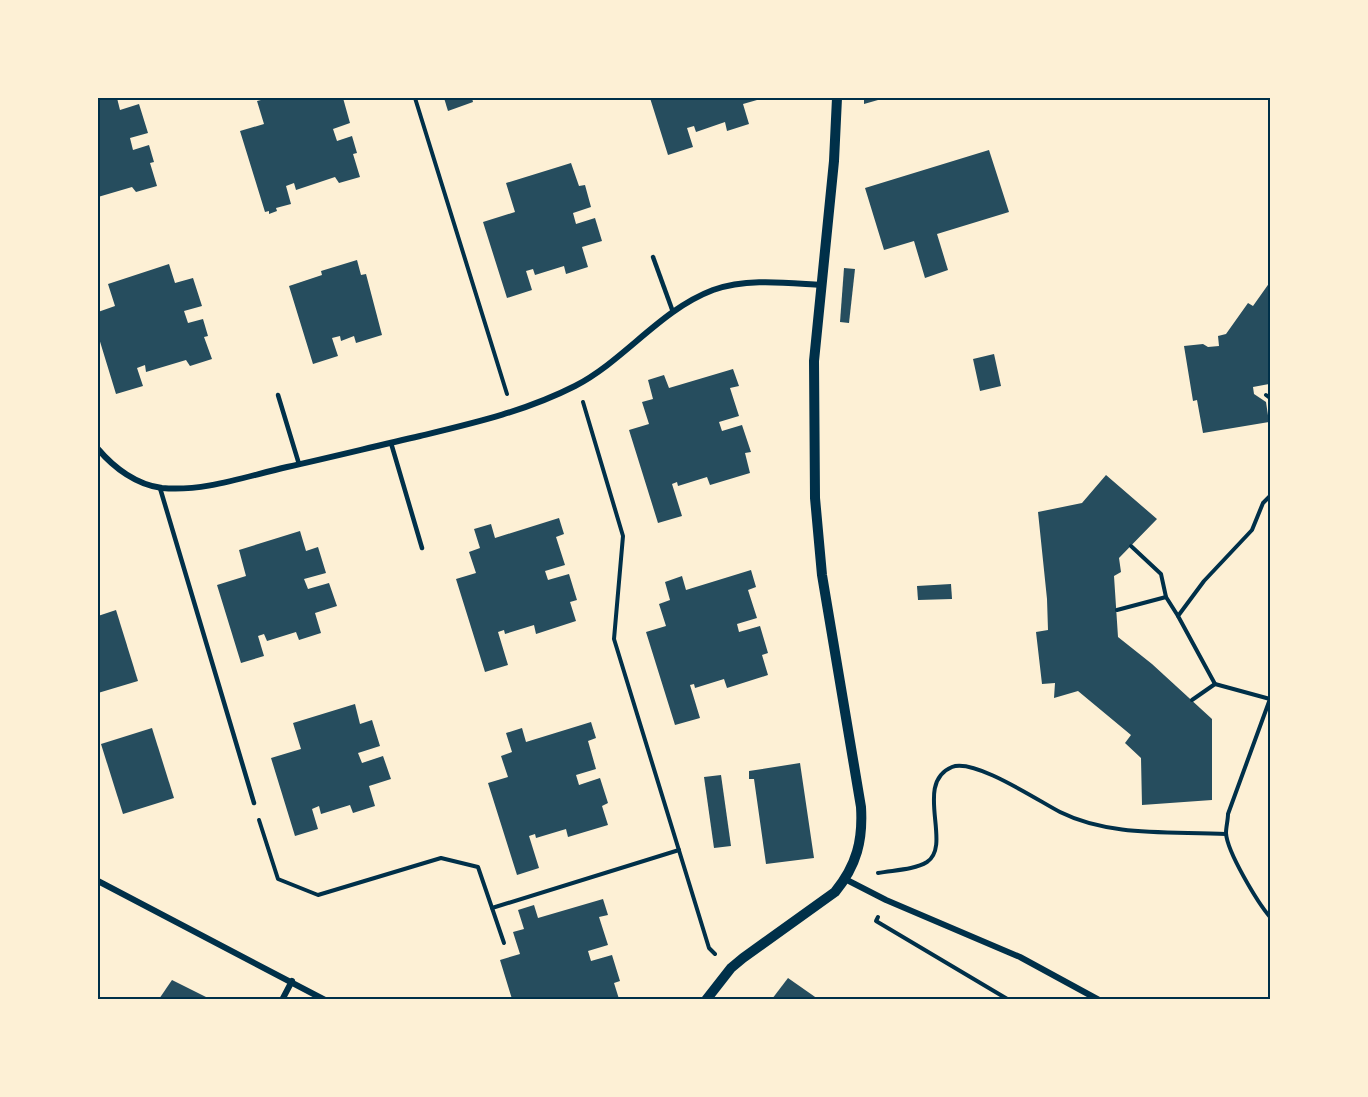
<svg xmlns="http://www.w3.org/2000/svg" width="1368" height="1097" viewBox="0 0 1368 1097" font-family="Mulish,sans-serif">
<rect width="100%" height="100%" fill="#fdf0d5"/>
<g fill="#264d5e">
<polygon points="98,98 117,98 120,110 139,104 148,133 130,138 133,150 149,145 154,162 150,163 157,186 136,192 132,187 98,197"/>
<polygon points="269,98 323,98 324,100 343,98 350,123 333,129 337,141 352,136 357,153 353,154 360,177 339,183 335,177 296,190 294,183 286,186 291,204 276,208 277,211 269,214 269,211 265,212 240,131 264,124 257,101"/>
<polygon points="444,98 472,98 473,102 448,111"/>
<polygon points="650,98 764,98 743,104 749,124 727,131 725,122 696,132 694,126 687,128 693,147 668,155"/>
<polygon points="864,98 885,98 864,104"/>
<polygon points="989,150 1009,212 937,234 948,270 925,278 914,241 884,250 865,188"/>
<polygon points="571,163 579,186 585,185 591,207 573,213 576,224 595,218 602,241 582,247 588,267 566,274 564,266 535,275 533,269 526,271 532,290 507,298 483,222 515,212 506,183"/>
<polygon points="357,260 361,275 366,274 382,335 356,343 354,336 341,341 340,336 332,338 338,356 313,364 289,286 322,275 321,271"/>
<polygon points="169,264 175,283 193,278 202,306 184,311 188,323 203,319 208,336 204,337 212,359 190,366 186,360 146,372 145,365 137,368 143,386 116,394 98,335 98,312 115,306 108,284"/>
<polygon points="844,268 855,269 849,323 840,322"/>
<polygon points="1270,282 1270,381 1269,384 1253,387 1254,394 1266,402 1269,422 1203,433 1197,400 1193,401 1184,346 1203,344 1208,347 1219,346 1218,336 1226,334 1248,303 1253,306"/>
<polygon points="994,354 1001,386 980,391 973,359"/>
<polygon points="733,369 739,386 730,388 739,416 719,422 722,431 742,425 751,452 745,453 750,473 710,485 707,477 678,486 677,482 672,484 682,516 658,523 629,430 649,424 642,402 653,399 648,380 664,375 669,388"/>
<polygon points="1106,475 1157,519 1119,558 1121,572 1114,576 1118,637 1152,664 1212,719 1212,800 1142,805 1141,758 1125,743 1131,735 1078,691 1054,698 1055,683 1042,684 1036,632 1048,630 1047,599 1038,512 1082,503"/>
<polygon points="559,518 564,534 556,537 565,565 545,571 548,580 569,574 577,600 570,602 576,621 536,634 534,625 505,634 504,630 498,632 508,665 485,672 456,579 476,573 469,552 480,548 474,529 491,524 495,538"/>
<polygon points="300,531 306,551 318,547 326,573 304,579 308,589 329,583 337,606 315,613 321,633 299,640 296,632 267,641 264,634 258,636 264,656 241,663 217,585 246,576 239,550"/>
<polygon points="751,570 756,587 748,590 757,618 737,624 739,632 760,626 768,653 762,655 768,675 727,688 724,679 695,688 694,684 690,685 700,718 675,725 646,632 666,626 659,604 670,600 665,582 682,576 686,590"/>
<polygon points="951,584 952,599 918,600 917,586"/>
<polygon points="116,610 138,681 98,693 98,616"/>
<polygon points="355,704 360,724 372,720 380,746 358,753 362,763 383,756 391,779 369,786 375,806 353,813 350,805 321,814 319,806 312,809 318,829 295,836 271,758 301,749 293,723"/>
<polygon points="591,722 596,738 588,741 596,769 576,775 579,785 600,778 608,803 602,806 608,825 568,837 566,829 536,838 535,834 529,836 539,868 517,875 488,783 508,777 501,756 512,752 506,733 522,728 526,742"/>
<polygon points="152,728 174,798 123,814 101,744"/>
<polygon points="800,763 814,858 766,864 754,779 749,779 749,771"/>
<polygon points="721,775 731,846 714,848 704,777"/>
<polygon points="603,899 608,915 599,917 608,945 588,951 591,961 612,955 620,981 614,983 619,999 512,999 500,960 520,954 513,932 524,929 518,910 534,905 538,918"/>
<polygon points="788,978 818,999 772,999"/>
<polygon points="172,980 210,999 159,999"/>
</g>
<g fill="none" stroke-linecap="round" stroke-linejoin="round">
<g stroke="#003049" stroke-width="4">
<polyline points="415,98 507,394"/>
<polyline points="1266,395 1270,398"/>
<polyline points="583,402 623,536 614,639 709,948 715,954"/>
<polyline points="1270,496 1263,503 1252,530 1204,581 1178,616 1215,684 1270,699"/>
<polyline points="1131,546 1161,574 1166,597 1178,616"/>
<polyline points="1117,610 1166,597"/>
<path d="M 1270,699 L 1228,814 C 1228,820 1226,827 1226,833 C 1227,852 1258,903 1270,917"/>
<polyline points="1192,700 1215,684"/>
<polyline points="259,820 278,879 318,895 441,858 478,867 504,943"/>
<path d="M 878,873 C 894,870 914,870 927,862 C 953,845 913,783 952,767 C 974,758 1037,800 1060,812 C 1110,837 1171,831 1226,834"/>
<polyline points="492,908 679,850"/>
<polyline points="878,917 876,921 1009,1000"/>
</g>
<g stroke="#003049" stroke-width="4.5">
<polyline points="653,257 673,312"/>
<polyline points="278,395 299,464"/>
<polyline points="391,443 422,548"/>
<polyline points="160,488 254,803"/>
</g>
<g stroke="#003049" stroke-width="6">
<path d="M 98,449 C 114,468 137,485 162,488 C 204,492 247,476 287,467 C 332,457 376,446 420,436 C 474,423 526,411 575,386 C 625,360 660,310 713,290 C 748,278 786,283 821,285"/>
<polyline points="845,879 886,900 1020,957 1099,1000"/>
<polyline points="98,881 325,1000"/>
<polyline points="282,1000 292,981"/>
</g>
<path stroke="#003049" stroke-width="10" d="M 706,1000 L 731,968 L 743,958 L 835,892 C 857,865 863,840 861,807 L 822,575 L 815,498 L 814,361 L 834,161 L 837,98"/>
</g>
<rect width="1368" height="1097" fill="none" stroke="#fdf0d5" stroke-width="198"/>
<rect x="99" y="99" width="1170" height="899" fill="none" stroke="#003049" stroke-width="2"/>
</svg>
